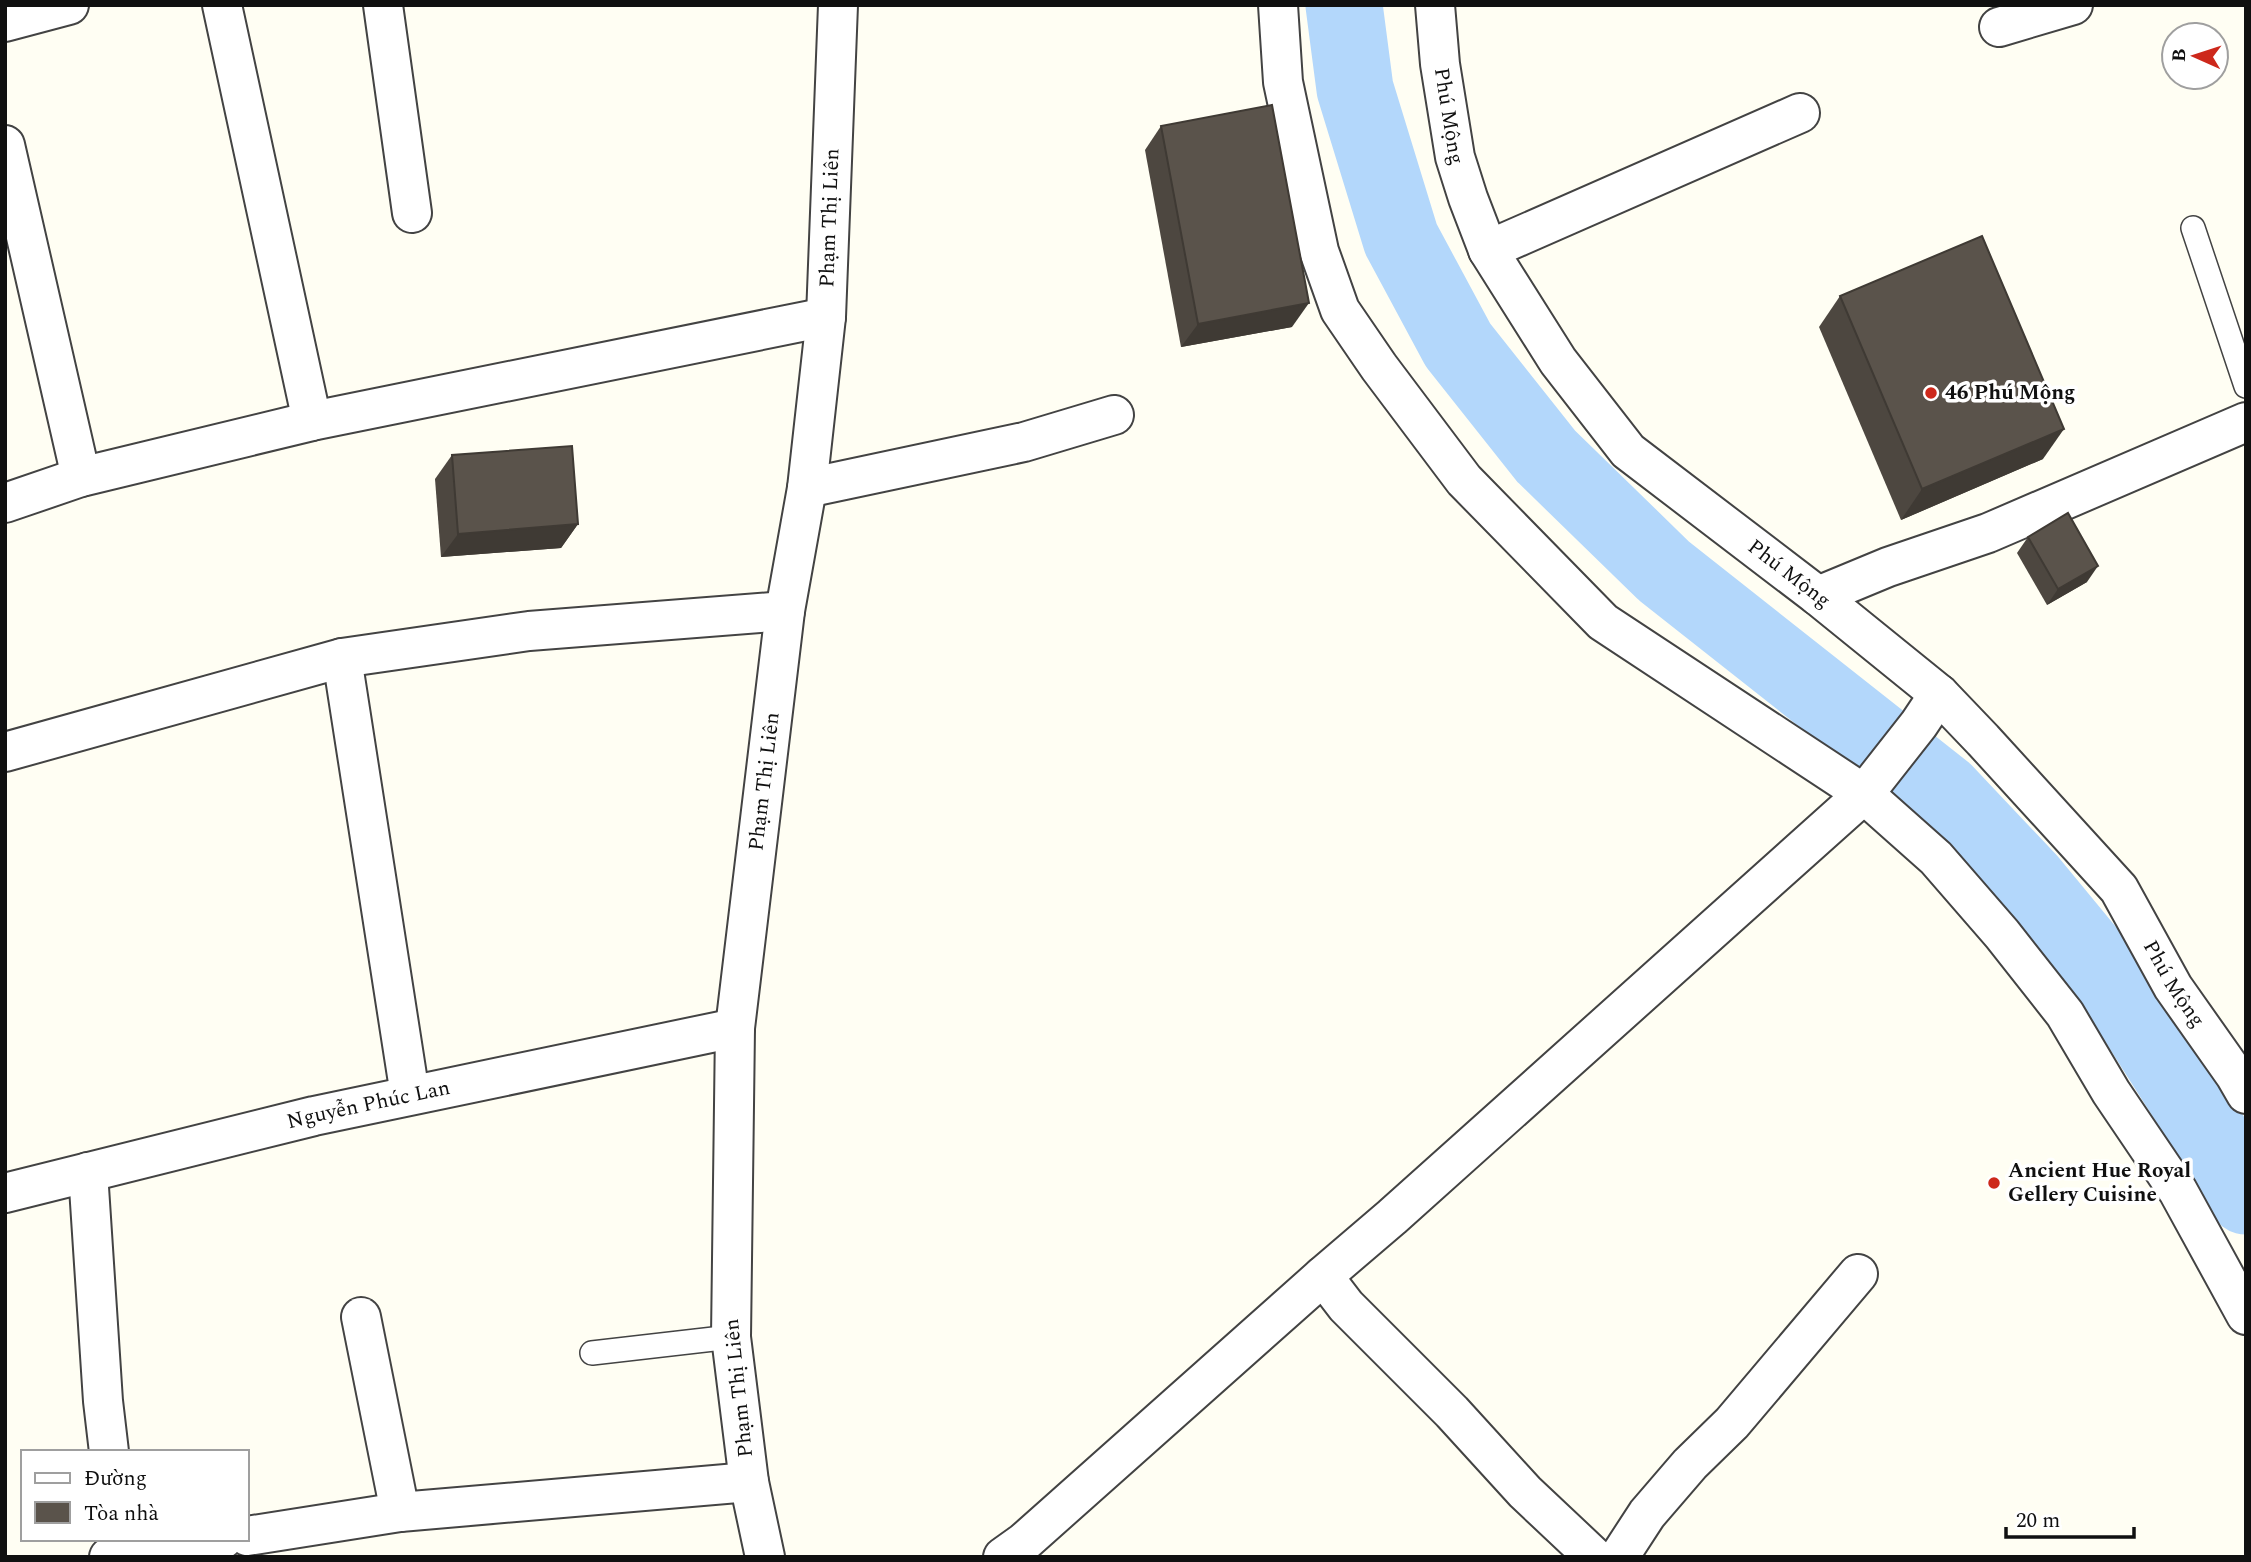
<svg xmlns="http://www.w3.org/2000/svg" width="2251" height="1562" viewBox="0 0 2251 1562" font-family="Spectral,serif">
<rect width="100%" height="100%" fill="#fffef3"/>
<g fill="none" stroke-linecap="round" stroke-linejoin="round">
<polyline stroke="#b3d7fb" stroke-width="77" points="1344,5 1355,89 1401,239 1458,345 1546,456 1664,571 1944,792 2029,882 2118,990 2222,1154 2246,1196"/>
<g stroke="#434343" stroke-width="26">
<g id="service">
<polyline points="2193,228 2246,386"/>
<polyline points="592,1353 731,1337"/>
</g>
</g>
<g stroke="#434343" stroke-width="42">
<g id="minor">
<polyline points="222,5 312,421"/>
<polyline points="383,5 412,213"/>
<polyline points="1278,5 1283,82 1319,251 1340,310 1379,367 1464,480 1603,622 1864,794 1936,858 2002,934 2065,1014 2111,1092 2178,1191 2246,1315"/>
<path id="s1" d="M 1435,5 L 1440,64 L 1455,157 L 1468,198 L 1488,250 L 1558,361 L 1628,451 L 1818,596 L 1939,694 L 1983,740 L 2119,889 L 2173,987 L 2235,1075 L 2246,1094"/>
<polyline points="5,22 69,5"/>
<polyline points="1999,27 2073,5"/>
<polyline points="5,145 81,477"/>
<polyline points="1488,250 1800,113"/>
<polyline points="807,488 1024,442 1114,415"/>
<polyline points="5,503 81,477 312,421 826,317"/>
<polyline points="1818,596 1888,567 1988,533 2246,422"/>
<polyline points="342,658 410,1095"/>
<polyline points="5,752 342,658 529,631 785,611"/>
<polyline points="88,1172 103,1401 109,1452"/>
<path id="s2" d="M 5,1193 L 314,1116 L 735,1028"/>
<polyline points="1323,1276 1346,1306 1452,1412 1525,1492 1594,1557"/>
<polyline points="361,1317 400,1512"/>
<polyline points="247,1536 400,1512 749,1482"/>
<polyline points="109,1557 223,1539"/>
<polyline points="1003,1557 1024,1542 1323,1276 1392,1217 1864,794 1919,724 1939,694"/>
<polyline points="1619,1557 1647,1514 1690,1464 1732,1423 1858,1274"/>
</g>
</g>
<g stroke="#434343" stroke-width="42">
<g id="tertiary">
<path id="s3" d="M 765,1557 L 749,1482 L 731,1337 L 735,1028 L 785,611 L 807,488 L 826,317 L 838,5"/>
</g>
</g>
<use href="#service" stroke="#fff" stroke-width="23"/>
<use href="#minor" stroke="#fff" stroke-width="38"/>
<use href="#tertiary" stroke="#fff" stroke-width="38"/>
</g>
<g fill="#4d4740">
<polygon points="1161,126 1292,327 1181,347 1145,150"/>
<polygon points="1840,296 2043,459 1901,520 1819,327"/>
<polygon points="452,455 578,524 561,548 441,557 435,479"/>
<polygon points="2028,537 2087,582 2047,605 2017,553"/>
</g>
<g fill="#3f3a34">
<polygon points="1309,303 1292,327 1181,347 1198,324"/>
<polygon points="2064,429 2043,459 1901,520 1922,489"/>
<polygon points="578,524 561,548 441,557 458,534"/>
<polygon points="2098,566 2087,582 2047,605 2058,589"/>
</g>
<g fill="#5a534b" stroke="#3f3a34" stroke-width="2">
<polygon points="1272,105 1309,303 1198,324 1161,126"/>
<polygon points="1982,236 2064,429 1922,489 1840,296"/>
<polygon points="572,446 578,524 458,534 452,455"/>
<polygon points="2068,513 2098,566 2058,589 2028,537"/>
</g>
<g fill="#cd281b" stroke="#fff" stroke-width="2.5">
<circle cx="1931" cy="393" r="7"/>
<circle cx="1994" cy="1183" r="7"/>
</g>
<g text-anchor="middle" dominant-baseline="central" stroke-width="7" stroke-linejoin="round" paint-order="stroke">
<g font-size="21" fill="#101010" stroke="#fff">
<text stroke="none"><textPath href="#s1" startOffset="112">Phú Mộng</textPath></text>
<text stroke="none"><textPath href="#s3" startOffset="1348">Phạm Thị Liên</textPath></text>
<text stroke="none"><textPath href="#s1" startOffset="700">Phú Mộng</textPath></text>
<text stroke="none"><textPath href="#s3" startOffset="780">Phạm Thị Liên</textPath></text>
<text stroke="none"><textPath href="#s1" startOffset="1267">Phú Mộng</textPath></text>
<text stroke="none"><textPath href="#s2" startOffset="374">Nguyễn Phúc Lan</textPath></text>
<text transform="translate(739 1388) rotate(-96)">Phạm Thị Liên</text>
</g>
<g font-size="21" font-weight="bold" fill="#101010" stroke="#fff" text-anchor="start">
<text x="1945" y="393">46 Phú Mộng</text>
<text x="2008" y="1171">Ancient Hue Royal<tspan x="2008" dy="24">Gellery Cuisine</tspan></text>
</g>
</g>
<rect width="2251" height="1562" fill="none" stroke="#101010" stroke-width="14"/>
<rect x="21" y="1450" width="228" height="91" fill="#ffffff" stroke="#9f9f9f" stroke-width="2"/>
<rect x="35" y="1473" width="35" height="10" fill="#ffffff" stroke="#9f9f9f" stroke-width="2"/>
<text x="84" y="1485" font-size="21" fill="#101010">Đường</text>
<rect x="35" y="1502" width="35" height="21" fill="#5a534b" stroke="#9f9f9f" stroke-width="2"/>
<text x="84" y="1520" font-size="21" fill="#101010">Tòa nhà</text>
<g transform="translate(2195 56) rotate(273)"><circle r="33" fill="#ffffff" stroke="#9f9f9f" stroke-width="2"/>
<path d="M0-5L12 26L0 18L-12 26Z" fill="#cd281b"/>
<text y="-10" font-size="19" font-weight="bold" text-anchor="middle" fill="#101010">B</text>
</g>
<path d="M2006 1527v10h128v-10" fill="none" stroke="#101010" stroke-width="3.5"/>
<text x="2016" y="1527" font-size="21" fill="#101010" stroke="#ffffff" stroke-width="5" paint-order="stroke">20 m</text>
</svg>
